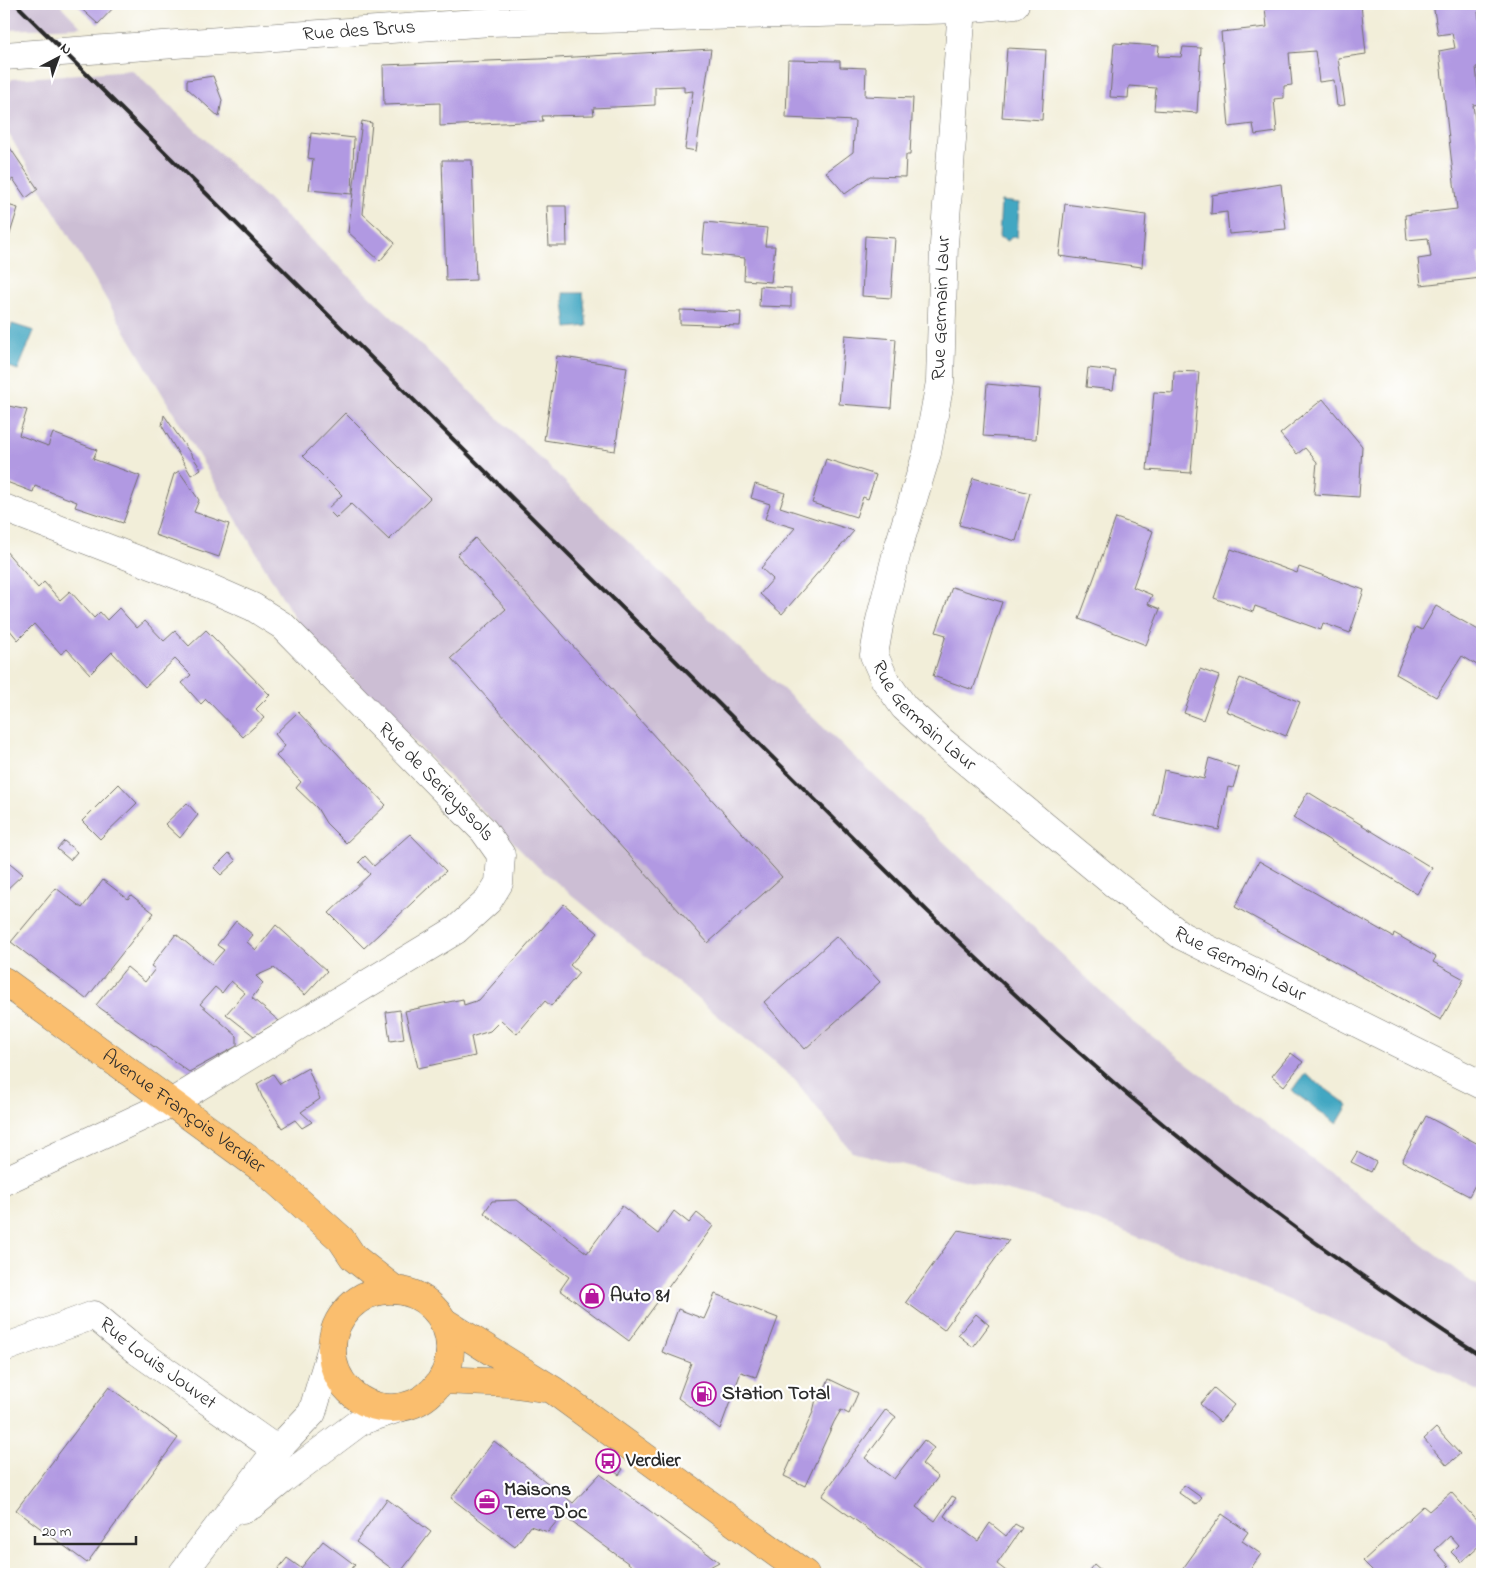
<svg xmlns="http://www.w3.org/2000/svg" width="1486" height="1578" viewBox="0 0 1486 1578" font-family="'Indie Flower',sans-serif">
<rect width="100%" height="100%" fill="#fff"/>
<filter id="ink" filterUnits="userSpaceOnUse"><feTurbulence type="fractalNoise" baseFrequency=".02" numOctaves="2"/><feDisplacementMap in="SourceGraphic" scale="10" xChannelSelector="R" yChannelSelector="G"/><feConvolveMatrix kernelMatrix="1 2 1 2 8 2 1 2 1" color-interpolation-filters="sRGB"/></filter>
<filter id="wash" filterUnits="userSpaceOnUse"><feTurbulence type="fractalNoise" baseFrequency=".0096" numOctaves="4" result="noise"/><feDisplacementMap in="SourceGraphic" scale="20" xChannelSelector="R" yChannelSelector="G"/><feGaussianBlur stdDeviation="1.12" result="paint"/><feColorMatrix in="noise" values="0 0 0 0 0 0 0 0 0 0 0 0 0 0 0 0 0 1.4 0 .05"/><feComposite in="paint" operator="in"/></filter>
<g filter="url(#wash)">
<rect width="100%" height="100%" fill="#f2eed9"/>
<g fill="#ccbed4">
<polygon points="4,4 59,4 81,27 4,30"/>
<polygon points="132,70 1131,1020 1482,1290 1482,1393 1396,1348 1213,1266 1040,1199 852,1152 794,1079 538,867 297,622 4,126 4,91 12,79"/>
</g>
<g fill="#42a7c2" stroke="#366976">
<polygon points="1001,201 1019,203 1017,238 1012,237 1008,241 999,237"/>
<polygon points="563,293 583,293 587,326 567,328"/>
<polygon points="12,324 34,331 18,370 4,365 4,346"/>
<polygon points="1305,1074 1348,1105 1337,1124 1292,1091"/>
</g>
<g id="blocks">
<g fill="#b199e2">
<polygon points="76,4 117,4 98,24"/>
<polygon points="1304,4 1361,4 1366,54 1338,58 1345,105 1337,106 1334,80 1319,82 1315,51 1289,53 1292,85 1284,86 1284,98 1274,99 1277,132 1255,135 1253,124 1229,127 1221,32 1267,27 1265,7"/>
<polygon points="1433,4 1482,4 1482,11 1478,12 1479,19 1482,19 1482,66 1476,67 1480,104 1473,105 1480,156 1482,155 1482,213 1480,213 1482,252 1478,253 1481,278 1421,285 1418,259 1431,257 1428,238 1407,240 1405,215 1457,209 1439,51 1455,48 1452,33 1438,35"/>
<polygon points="1114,43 1159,46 1158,56 1181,57 1183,47 1201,48 1197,113 1154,110 1156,88 1129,86 1128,98 1110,97"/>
<polygon points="1007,48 1046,50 1042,120 1002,117"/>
<polygon points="711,49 696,151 685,149 693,91 684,92 684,86 655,87 655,105 593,108 594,115 542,116 543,121 440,126 440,103 384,105 383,65 540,59"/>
<polygon points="788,60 840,61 840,67 866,68 865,96 913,98 910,155 906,155 905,177 870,176 845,194 826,172 853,152 855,121 786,118"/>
<polygon points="213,76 222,100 219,117 187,88 187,80"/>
<polygon points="362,121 372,123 363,214 395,243 380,261 348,232"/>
<polygon points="311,133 354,138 352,194 309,190 313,159 308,158"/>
<polygon points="4,139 38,189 26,198 13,179 4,185"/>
<polygon points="442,160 472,160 476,280 446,281"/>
<polygon points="1281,184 1286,229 1229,234 1227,212 1211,214 1212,195"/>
<polygon points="4,204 18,208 4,253"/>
<polygon points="1065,204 1146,215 1142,267 1059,256"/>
<polygon points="547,206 566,206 567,246 549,246"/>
<polygon points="705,222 767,228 765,246 775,246 771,282 744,280 745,258 702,254"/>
<polygon points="865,236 895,238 891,298 862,296"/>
<polygon points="760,286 791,288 791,307 759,306"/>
<polygon points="680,310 741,312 740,326 680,324"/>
<polygon points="845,335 896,339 891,408 839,404"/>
<polygon points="557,356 627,367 615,451 544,440"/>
<polygon points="1088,368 1116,371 1113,390 1086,387"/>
<polygon points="1174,371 1199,372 1191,473 1147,470 1154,392 1173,393"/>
<polygon points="987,384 1040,389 1036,439 983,436"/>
<polygon points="1323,399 1362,446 1359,497 1314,494 1317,462 1305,448 1297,454 1280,434"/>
<polygon points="4,405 27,410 19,435 48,446 53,433 97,450 93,459 140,476 123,523 75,507 77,502 35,486 33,492 4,481"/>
<polygon points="345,413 430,498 389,540 351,504 336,518 327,509 342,495 303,456"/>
<polygon points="164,415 201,469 191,475 162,426"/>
<polygon points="826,459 876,475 868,499 863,497 856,517 812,503"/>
<polygon points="179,471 199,500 194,512 229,524 219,557 155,535 174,474"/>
<polygon points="973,478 1030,493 1016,541 959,525"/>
<polygon points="755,484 785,493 780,507 854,531 782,614 760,594 773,579 761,568 795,528 765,519 770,504 751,498"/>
<polygon points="1116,518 1153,531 1133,587 1152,595 1148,604 1160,609 1146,645 1079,619"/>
<polygon points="475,538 782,877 708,943 451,658 506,609 457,555"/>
<polygon points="4,549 38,588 44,582 60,600 70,591 94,618 100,612 107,620 119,608 137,628 145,621 164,641 175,631 189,646 206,630 270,695 256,709 264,718 243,737 206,699 201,704 182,683 191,675 175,659 145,687 112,652 90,674 67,649 61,654 34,624 18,640 4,623"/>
<polygon points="1231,549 1297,573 1299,567 1364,590 1350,633 1323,623 1321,630 1255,606 1253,612 1214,598"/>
<polygon points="952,587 1002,602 973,690 933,676 946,635 936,632"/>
<polygon points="1436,606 1482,632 1482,656 1477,665 1462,656 1436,697 1396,674 1416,627 1422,630"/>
<polygon points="1200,669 1219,676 1203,720 1184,713"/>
<polygon points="1240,678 1300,702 1286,736 1226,711"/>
<polygon points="298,712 386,805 346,843 326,823 317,808 296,788 301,782 276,756 285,746 275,734"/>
<polygon points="1209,758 1239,768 1233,788 1228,787 1219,830 1154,816 1164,770 1204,779"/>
<polygon points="119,784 137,803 100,839 82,821"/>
<polygon points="1308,792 1432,868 1417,894 1293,818"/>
<polygon points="187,803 198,815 180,838 165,824"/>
<polygon points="410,834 446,871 364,948 329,913 370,874 359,862 365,856 374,866"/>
<polygon points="64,841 77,852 70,860 57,849"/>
<polygon points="229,853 236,861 221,875 214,868"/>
<polygon points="4,858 23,874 4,892"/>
<polygon points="1259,861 1393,937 1394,933 1436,957 1433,962 1464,979 1441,1020 1235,907"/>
<polygon points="103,880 128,899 131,895 154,913 86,999 11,942 56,888 82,908"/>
<polygon points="564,904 598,933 570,965 579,973 551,1006 545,1001 517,1034 501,1020 490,1031 471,1037 475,1056 418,1068 405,1011 463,999 464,1005 479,1000"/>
<polygon points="236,921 253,935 247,942 256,950 276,925 327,971 305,995 274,968 256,976 263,983 252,998 279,1021 254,1036 226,1014 245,993 231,981 222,993 215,987 200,1004 237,1036 237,1046 189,1072 96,1005 127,967 145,982 155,969 151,966 176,934 212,964 224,950 217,945"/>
<polygon points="837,936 880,982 805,1049 764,1002"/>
<polygon points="400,1010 404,1039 390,1041 386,1012"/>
<polygon points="1291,1053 1303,1062 1284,1086 1272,1076"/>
<polygon points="308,1068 320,1099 301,1112 312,1122 302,1128 295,1120 282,1128 262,1097 257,1084 273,1074 280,1084"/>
<polygon points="1426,1116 1482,1146 1482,1172 1469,1196 1402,1161"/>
<polygon points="1357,1152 1376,1162 1371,1172 1351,1162"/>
<polygon points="517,1200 587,1253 622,1206 658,1234 674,1211 689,1223 697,1213 713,1226 629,1341 560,1290 569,1277 484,1213 492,1201"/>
<polygon points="958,1230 1009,1240 944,1330 906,1302"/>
<polygon points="715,1294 778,1318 756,1377 741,1372 720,1429 678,1398 691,1363 662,1352 678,1309 704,1319"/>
<polygon points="976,1314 989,1325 973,1347 958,1335"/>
<polygon points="829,1379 858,1393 849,1414 841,1410 834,1422 805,1486 784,1476 813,1412 816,1399 819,1400"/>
<polygon points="109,1387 178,1438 87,1563 16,1510"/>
<polygon points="1214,1388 1234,1405 1220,1422 1200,1404"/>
<polygon points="886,1409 896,1417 865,1458 894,1479 924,1440 934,1448 922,1464 938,1477 916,1507 935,1521 952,1496 956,1498 944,1516 978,1541 990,1523 1006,1536 1015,1524 1022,1528 997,1564 1010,1574 930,1574 822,1496"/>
<polygon points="1436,1428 1460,1454 1447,1465 1424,1439"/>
<polygon points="494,1441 573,1503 600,1474 719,1562 697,1574 652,1574 647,1570 643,1574 562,1515 548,1532 530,1526 515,1547 451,1498"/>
<polygon points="612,1461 623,1469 619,1475 608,1466"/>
<polygon points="1184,1485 1202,1498 1196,1505 1179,1493"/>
<polygon points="1451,1492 1482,1526 1482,1543 1461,1562 1451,1552 1458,1545 1450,1536 1435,1550 1449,1566 1441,1574 1376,1574 1363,1561 1423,1506 1429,1511"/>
<polygon points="387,1499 431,1532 399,1574 356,1542"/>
<polygon points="1222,1514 1248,1532 1242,1541 1261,1554 1247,1574 1179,1574"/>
<polygon points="323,1541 355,1565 347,1574 274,1574 287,1558 301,1568"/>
<polygon points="1094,1564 1103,1572 1101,1574 1086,1574"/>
</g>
</g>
</g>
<g filter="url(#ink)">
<use href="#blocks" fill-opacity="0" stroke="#716f68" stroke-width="1"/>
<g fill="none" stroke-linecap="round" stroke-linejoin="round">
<g stroke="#716f68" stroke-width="29">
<g id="minor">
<path id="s1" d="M 962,9 L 944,244 L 940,382 L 927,453 L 897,552 L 880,620 L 874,655 L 885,680 L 904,707 L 939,739 L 1117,886 L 1182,936 L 1482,1085"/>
<path id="s2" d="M 4,56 L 491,22 L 962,9 L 1015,4"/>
<path id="s3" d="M 4,508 L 203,585 L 253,607 L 283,626 L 484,831 L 501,855 L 499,883 L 488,901 L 456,930 L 171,1103 L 4,1181"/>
<path id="s4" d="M 4,1348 L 94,1315 L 136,1350 L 277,1450"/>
</g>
</g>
<g stroke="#716f68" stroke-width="29">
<g id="tertiary">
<polyline points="242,1510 252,1505 282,1480 361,1421 399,1408"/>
<polyline points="182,1574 277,1450 312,1413 332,1347"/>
</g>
</g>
<g stroke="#716f68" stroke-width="29">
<g id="primary">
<path id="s5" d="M 4,981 L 265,1171 L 341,1239 L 353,1257 L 395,1290"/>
<circle cx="391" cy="1349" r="59"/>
<polyline points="443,1321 553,1390 805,1574"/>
<polyline points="442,1380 509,1383 543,1388"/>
</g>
</g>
<use href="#minor" stroke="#fff" stroke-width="28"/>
<use href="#tertiary" stroke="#fff" stroke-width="28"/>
<use href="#primary" stroke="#fabe6e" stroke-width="28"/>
<path stroke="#2b2b2b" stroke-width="4" d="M 16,4 C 248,236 480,468 713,698 C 832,816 949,937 1074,1048 C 1201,1161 1338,1264 1482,1356"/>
</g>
</g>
<defs>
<g id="shop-ring" transform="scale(1.25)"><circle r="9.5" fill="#fff" stroke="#b5179e" stroke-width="1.5"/><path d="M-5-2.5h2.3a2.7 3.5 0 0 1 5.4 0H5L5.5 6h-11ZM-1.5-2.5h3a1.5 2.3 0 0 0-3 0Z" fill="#b5179e"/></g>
<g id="fuel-ring" transform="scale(1.25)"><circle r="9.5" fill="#fff" stroke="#b5179e" stroke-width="1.5"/><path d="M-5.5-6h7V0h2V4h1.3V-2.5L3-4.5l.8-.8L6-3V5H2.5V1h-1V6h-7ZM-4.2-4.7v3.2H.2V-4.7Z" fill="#b5179e"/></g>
<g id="bus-ring" transform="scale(1.25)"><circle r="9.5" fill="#fff" stroke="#b5179e" stroke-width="1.5"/><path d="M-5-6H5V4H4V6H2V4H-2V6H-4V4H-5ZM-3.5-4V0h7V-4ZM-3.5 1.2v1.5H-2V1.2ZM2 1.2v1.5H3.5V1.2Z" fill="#b5179e"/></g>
<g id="office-ring" transform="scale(1.25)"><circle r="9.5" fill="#fff" stroke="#b5179e" stroke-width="1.5"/><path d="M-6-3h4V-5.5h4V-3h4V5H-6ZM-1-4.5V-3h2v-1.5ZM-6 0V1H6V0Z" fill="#b5179e"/></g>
</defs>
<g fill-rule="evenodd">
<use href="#shop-ring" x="592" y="1296"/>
<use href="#fuel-ring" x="704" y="1394"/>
<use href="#bus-ring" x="608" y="1461"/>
<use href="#office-ring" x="487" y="1502"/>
</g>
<g text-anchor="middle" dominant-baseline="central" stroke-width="4.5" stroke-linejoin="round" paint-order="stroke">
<g font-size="20" fill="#2b2b2b" stroke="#fff">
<text stroke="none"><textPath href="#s2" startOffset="356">Rue des Brus</textPath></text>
<text transform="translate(942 308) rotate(-88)">Rue Germain Laur</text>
<text stroke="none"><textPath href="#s1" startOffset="735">Rue Germain Laur</textPath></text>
<text stroke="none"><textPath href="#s3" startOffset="522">Rue de Serieyssols</textPath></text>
<text stroke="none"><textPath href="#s1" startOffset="1140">Rue Germain Laur</textPath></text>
<text stroke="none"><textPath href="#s5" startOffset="222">Avenue François Verdier</textPath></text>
<text stroke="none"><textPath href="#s4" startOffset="176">Rue Louis Jouvet</textPath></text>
</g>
<g font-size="20" font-weight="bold" fill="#2b2b2b" stroke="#fff" text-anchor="start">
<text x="610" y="1296">Auto 81</text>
<text x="722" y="1394">Station Total</text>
<text x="626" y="1461">Verdier</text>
<text x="504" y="1490">Maisons<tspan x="504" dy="23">Terre D'oc</tspan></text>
</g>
</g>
<rect width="1486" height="1578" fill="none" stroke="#fff" stroke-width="20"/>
<g transform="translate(58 58) rotate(41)" stroke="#ffffff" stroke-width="4" paint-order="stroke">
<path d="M0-4L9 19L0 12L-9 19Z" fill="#2b2b2b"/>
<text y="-8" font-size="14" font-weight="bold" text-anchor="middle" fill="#2b2b2b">N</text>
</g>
<path d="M35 1536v8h101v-8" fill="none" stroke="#2b2b2b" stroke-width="2.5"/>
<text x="42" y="1536" font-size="15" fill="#2b2b2b" stroke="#ffffff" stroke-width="4" paint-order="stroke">20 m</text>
</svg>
